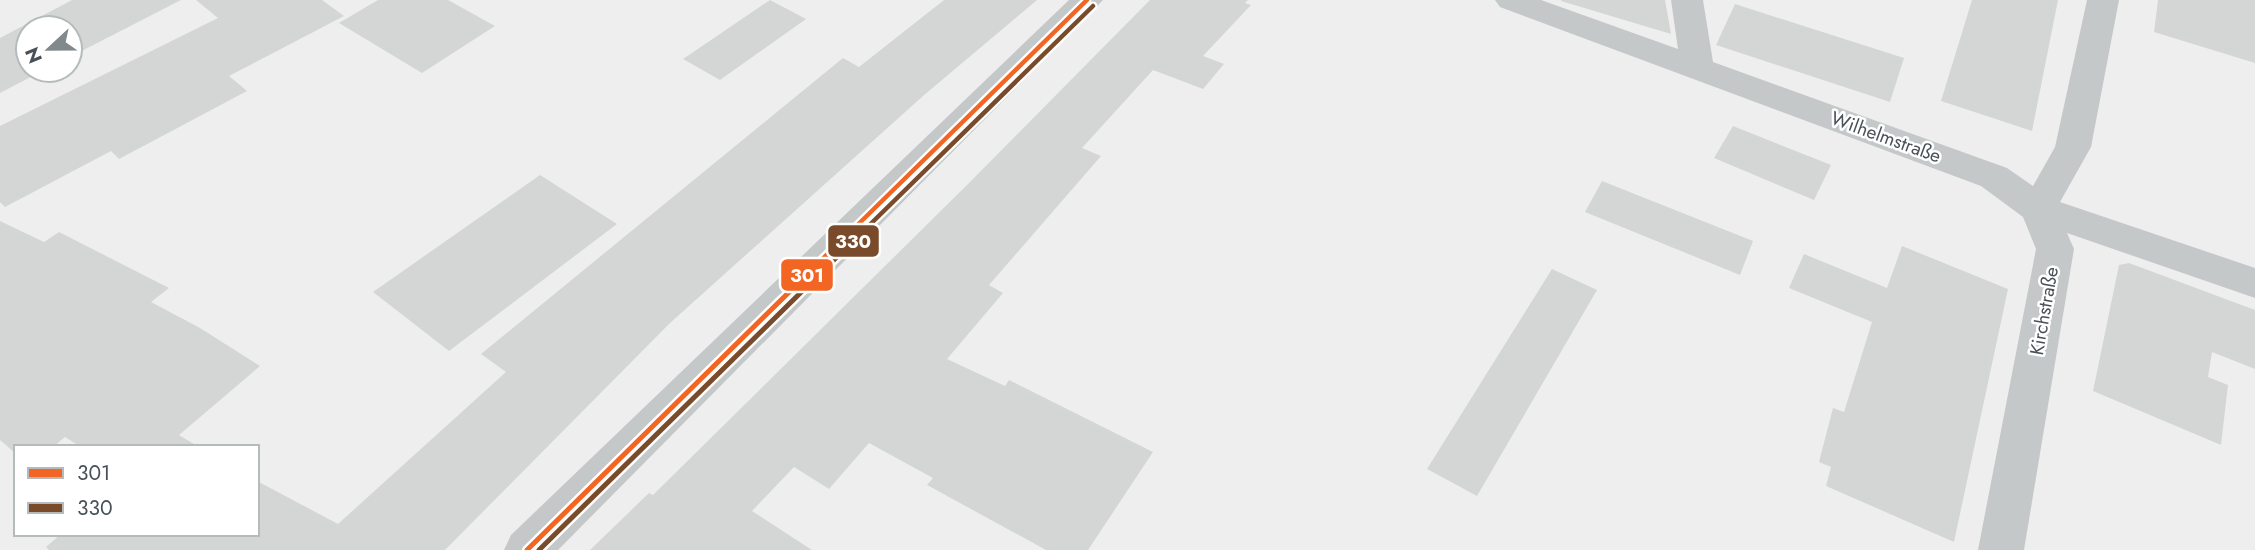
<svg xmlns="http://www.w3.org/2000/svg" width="2255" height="550" viewBox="0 0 2255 550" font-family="Jost,sans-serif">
<rect width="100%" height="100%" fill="#eee"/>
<g fill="#d4d6d6">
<polygon points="72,0 181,0 70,57 70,28 28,28 28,70 44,70 0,93 0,38"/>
<polygon points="196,0 322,0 344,16 229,76 247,91 119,159 111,151 5,207 0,202 0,126 218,18"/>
<polygon points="378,0 448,0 495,26 422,73 339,23"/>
<polygon points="770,0 806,19 720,80 683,59"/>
<polygon points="944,0 1037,0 923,96 670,323 445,550 49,550 46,547 61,534 257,534 257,481 338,524 506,372 481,354 843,58 859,67"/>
<polygon points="1150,0 1248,0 1245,3 1251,5 1203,56 1224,64 1203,89 1153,70 1082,148 1101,156 989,285 1003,293 947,359 1005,386 1009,380 1153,452 1088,550 1046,550 927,485 933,478 869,443 829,489 794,467 752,511 812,550 590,550 649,493 653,495 968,184"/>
<polygon points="1665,0 1671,34 1561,1 1561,0"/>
<polygon points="1972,0 2058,0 2032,131 1941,101"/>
<polygon points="2158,0 2255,0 2255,63 2154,32"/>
<polygon points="1735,4 1904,58 1890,102 1716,45"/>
<polygon points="1733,126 1831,165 1814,200 1714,158"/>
<polygon points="540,175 617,224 449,351 373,292"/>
<polygon points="1602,181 1753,241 1740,275 1585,212"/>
<polygon points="0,221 44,242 59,232 169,288 151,302 200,328 260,366 179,435 199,447 81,447 65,437 53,447 16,447 16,454 0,440"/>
<polygon points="1902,246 2008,289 1954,542 1826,486 1831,467 1819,462 1833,408 1844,412 1872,322 1789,288 1804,254 1887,288"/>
<polygon points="2129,263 2255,310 2255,369 2212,352 2208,377 2228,385 2221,445 2093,391 2119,265"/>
<polygon points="1552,269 1597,290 1477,496 1427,469"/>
</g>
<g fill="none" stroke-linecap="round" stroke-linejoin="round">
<g fill="#c5c8c9" fill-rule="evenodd">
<polygon points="1069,0 1103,0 558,550 504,550 511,535"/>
<polygon points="1495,0 1541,0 1678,49 1671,0 1703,0 1713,62 2007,168 2033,186 2055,147 2087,0 2119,0 2091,147 2060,202 2255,268 2255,298 2067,233 2074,249 2024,550 1978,550 2036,249 2023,217 1981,186 1500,7"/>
</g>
<g stroke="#fff" stroke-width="9">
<polyline id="bus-1-far1" points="832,250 1087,0"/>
</g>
<g stroke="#fff" stroke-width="10">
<polyline id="bus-1" points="527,550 834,248"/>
</g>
<g stroke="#fff" stroke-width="9">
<polyline id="bus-2-far1" points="844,250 1093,6"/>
</g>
<g stroke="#fff" stroke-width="10">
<polyline id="bus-2" points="539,550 846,248"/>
</g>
<use href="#bus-1-far1" stroke="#f26522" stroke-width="4.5"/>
<use href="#bus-1" stroke="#f26522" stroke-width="5"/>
<use href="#bus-2-far1" stroke="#7a4b2a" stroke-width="4.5"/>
<use href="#bus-2" stroke="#7a4b2a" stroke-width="5"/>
</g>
<g text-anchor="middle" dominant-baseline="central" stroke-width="5" stroke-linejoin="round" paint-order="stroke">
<g font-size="19" fill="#475258" stroke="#fff">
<text transform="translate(1886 137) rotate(20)">Wilhelmstraße</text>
<text transform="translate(2044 311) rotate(-80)">Kirchstraße</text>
</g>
</g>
<g stroke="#fff" stroke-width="2.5">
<rect x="827" y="224" width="53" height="34" rx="7" fill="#7a4b2a"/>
<rect x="780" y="258" width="54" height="34" rx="7" fill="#f26522"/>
</g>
<g font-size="19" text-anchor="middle" font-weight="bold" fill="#fff">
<text x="853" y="248">330</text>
<text x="807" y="282">301</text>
</g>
<rect x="14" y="445" width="245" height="91" fill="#ffffff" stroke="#b5babc" stroke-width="2"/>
<rect x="28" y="468" width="35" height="10" fill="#f26522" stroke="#b5babc" stroke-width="2"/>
<text x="77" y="480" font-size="21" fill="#475258">301</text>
<rect x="28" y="503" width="35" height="10" fill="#7a4b2a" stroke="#b5babc" stroke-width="2"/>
<text x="77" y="515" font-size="21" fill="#475258">330</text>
<g transform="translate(49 49) rotate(248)"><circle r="33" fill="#ffffff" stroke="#b5babc" stroke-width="2"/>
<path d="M0-5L12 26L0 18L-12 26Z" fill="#81898c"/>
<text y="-10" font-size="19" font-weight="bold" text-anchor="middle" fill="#475258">N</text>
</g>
</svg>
